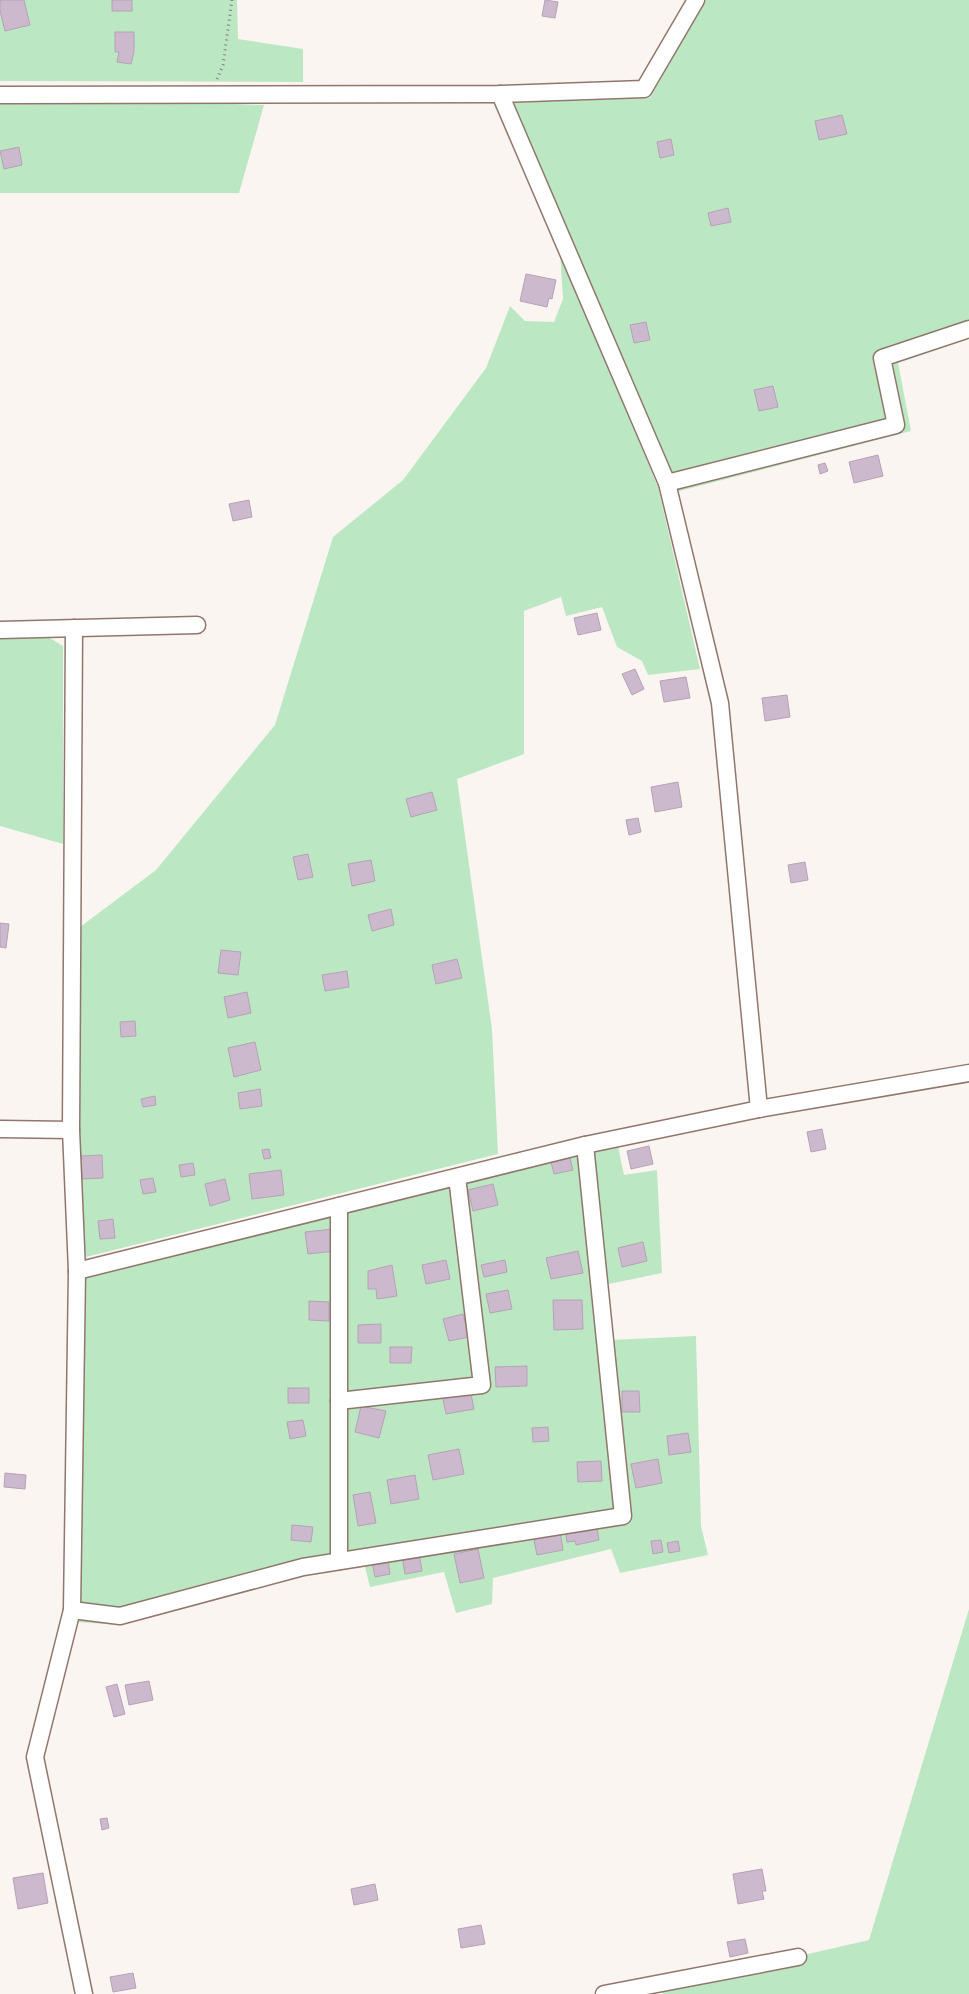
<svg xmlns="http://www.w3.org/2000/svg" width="969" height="1994" viewBox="0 0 969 1994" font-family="'Open Sans',sans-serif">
<rect width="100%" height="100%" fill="#fbf5f2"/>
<g fill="#bbe8c3">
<polygon points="0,0 237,0 238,39 303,49 303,82 0,81"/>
<polygon points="706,0 969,0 969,339 898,363 911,431 676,492 509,103 650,98"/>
<polygon points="0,97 264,105 239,193 0,193"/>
<polygon points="560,252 658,487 700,669 648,675 642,661 617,647 602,607 566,616 561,597 524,611 524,754 457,779 492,1029 498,1154 86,1257 78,1173 80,927 156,870 275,725 333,537 403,480 486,368 510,306 525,321 554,322 563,299"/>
<polygon points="48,637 63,646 63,844 0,826 0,639"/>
<polygon points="618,1146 624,1175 657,1170 662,1273 604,1285 590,1286 597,1345 611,1340 696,1336 701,1526 708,1555 620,1573 611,1549 493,1578 492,1604 456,1613 444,1572 370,1587 364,1563 299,1573 120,1625 76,1622 85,1278 577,1152"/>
<polygon points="969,1609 969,1994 663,1994 660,1988 869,1940"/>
</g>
<g fill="#ccb9ce" stroke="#b5a2b6">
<polygon points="0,0 24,0 30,25 5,31 0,11"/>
<rect x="112" y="0" width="20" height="11"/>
<polygon points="545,0 558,2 555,18 542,16"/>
<polygon points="115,32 134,32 134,52 131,64 117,62 119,52 115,52"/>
<polygon points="842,115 847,134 819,140 815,121"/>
<polygon points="671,139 674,155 660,158 657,142"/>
<polygon points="19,147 22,165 4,169 0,151"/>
<polygon points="728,208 731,222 711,226 708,213"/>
<polygon points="526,274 556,280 552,299 549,298 547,307 520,301"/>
<polygon points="646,322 650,340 634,343 630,325"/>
<polygon points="773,386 778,407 759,411 754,390"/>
<polygon points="878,455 883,476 854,483 849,462"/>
<polygon points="825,463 828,471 820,474 818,465"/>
<polygon points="249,500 252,517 233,521 229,504"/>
<polygon points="597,613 601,630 578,635 574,618"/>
<polygon points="635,669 644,689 632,695 622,674"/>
<polygon points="686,677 690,698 664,702 660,681"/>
<polygon points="787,695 790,717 765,721 762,698"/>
<polygon points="678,782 682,807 655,812 651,787"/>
<polygon points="432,792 437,810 411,817 406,799"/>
<polygon points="638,818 641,832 629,835 626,820"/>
<polygon points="308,854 313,877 298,880 293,857"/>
<polygon points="371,860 375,881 352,886 348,864"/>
<polygon points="805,862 808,880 791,883 788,865"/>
<polygon points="391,909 394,925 372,931 368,915"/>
<polygon points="0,923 9,924 6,948 0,947"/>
<polygon points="221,950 241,952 238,975 218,973"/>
<polygon points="457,959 462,978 436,984 432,965"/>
<polygon points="347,971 349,987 325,991 322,975"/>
<polygon points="247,992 251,1013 228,1018 224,997"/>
<polygon points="135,1021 136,1036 121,1037 120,1022"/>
<polygon points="255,1042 261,1070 234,1077 228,1048"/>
<polygon points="260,1089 262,1106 240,1109 238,1093"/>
<polygon points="155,1096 156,1105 143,1107 141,1099"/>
<polygon points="822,1129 826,1149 811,1152 807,1132"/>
<polygon points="649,1146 653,1164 631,1169 627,1151"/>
<polygon points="269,1149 271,1158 264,1159 262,1150"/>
<polygon points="102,1155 103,1178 82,1179 81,1156"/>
<polygon points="570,1158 573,1170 554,1174 551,1162"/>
<polygon points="193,1163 195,1175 181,1177 179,1165"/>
<polygon points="281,1170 284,1195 252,1199 249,1174"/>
<polygon points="153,1178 156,1192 143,1194 140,1180"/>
<polygon points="225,1179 230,1200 210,1206 205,1184"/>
<polygon points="493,1184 498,1205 473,1211 468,1190"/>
<polygon points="113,1219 115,1238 100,1239 98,1221"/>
<polygon points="333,1229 336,1251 308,1254 305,1232"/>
<polygon points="643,1242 647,1261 622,1267 618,1248"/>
<polygon points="578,1251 583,1273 551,1279 546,1258"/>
<polygon points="446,1260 450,1279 426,1284 422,1265"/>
<polygon points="505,1260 507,1272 484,1277 481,1265"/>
<polygon points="392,1265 397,1296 377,1299 376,1289 368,1289 368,1271"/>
<polygon points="508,1290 512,1309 490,1313 486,1294"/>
<polygon points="553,1300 582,1300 583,1329 554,1330"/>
<polygon points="309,1301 329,1302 329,1321 309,1320"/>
<polygon points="463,1314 469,1337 449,1341 443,1319"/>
<polygon points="381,1324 381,1343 358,1343 358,1325"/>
<polygon points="390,1347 412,1347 411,1363 390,1363"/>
<polygon points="527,1366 527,1386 496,1387 495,1367"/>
<rect x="288" y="1388" width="21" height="15"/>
<polygon points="470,1389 474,1409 446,1414 442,1394"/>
<polygon points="622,1391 639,1391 640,1412 622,1412"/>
<polygon points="361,1406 386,1411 379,1438 355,1432"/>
<polygon points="303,1420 306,1436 290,1439 287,1422"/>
<polygon points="548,1427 549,1441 533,1442 532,1428"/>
<polygon points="688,1433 691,1452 669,1455 667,1436"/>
<polygon points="459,1449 464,1474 433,1480 428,1455"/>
<polygon points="658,1459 662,1483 636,1488 631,1464"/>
<polygon points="601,1461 602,1481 578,1482 577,1462"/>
<polygon points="5,1473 26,1475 25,1489 4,1487"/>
<polygon points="415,1475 419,1499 391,1504 387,1480"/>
<polygon points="370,1492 376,1523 358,1526 353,1495"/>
<polygon points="596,1522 599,1540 576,1545 575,1541 567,1542 565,1529"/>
<polygon points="292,1525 313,1527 311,1542 291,1540"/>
<polygon points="560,1530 563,1550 537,1555 533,1535"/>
<polygon points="661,1540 663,1552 653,1554 651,1541"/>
<polygon points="678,1541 680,1551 669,1553 667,1543"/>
<polygon points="478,1549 484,1578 460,1583 454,1554"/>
<polygon points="419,1553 422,1571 405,1574 402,1556"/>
<polygon points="388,1559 390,1574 375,1577 372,1562"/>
<polygon points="149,1681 153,1700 129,1705 125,1685"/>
<polygon points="117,1684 125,1714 114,1717 106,1687"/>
<polygon points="107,1818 109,1828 102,1830 100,1819"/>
<polygon points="762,1869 766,1891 762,1891 764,1899 738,1904 733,1874"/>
<polygon points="43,1873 48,1903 18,1909 13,1878"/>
<polygon points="375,1884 378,1900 354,1905 351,1889"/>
<polygon points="481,1925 485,1944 461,1948 458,1929"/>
<polygon points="745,1939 748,1953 730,1957 727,1942"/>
<polygon points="133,1973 136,1988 113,1992 110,1977"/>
</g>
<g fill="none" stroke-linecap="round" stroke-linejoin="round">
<g stroke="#90776c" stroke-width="19">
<g id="street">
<polyline points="0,95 500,94 644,89 696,0"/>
<polyline points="667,483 896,425 882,358 969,329"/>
<polyline points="74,628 71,1130 77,1271 72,1610 35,1757 84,1994"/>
<polyline points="0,630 197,625"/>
<polyline points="759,1109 969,1073"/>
<polyline points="0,1129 71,1130"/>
<polyline points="77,1271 585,1145 759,1109 720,703 667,483 500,94"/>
<polyline points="339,1401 482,1385 457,1177"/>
<polyline points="339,1561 339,1206"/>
<polyline points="72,1610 120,1616 303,1567 623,1516 585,1145"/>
<polyline points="604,1994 798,1957"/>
</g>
</g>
<polyline stroke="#827976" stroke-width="3" stroke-dasharray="1 4" stroke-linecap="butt" points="217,79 223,65 232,0"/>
<use href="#street" stroke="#fff" stroke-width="16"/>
</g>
</svg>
